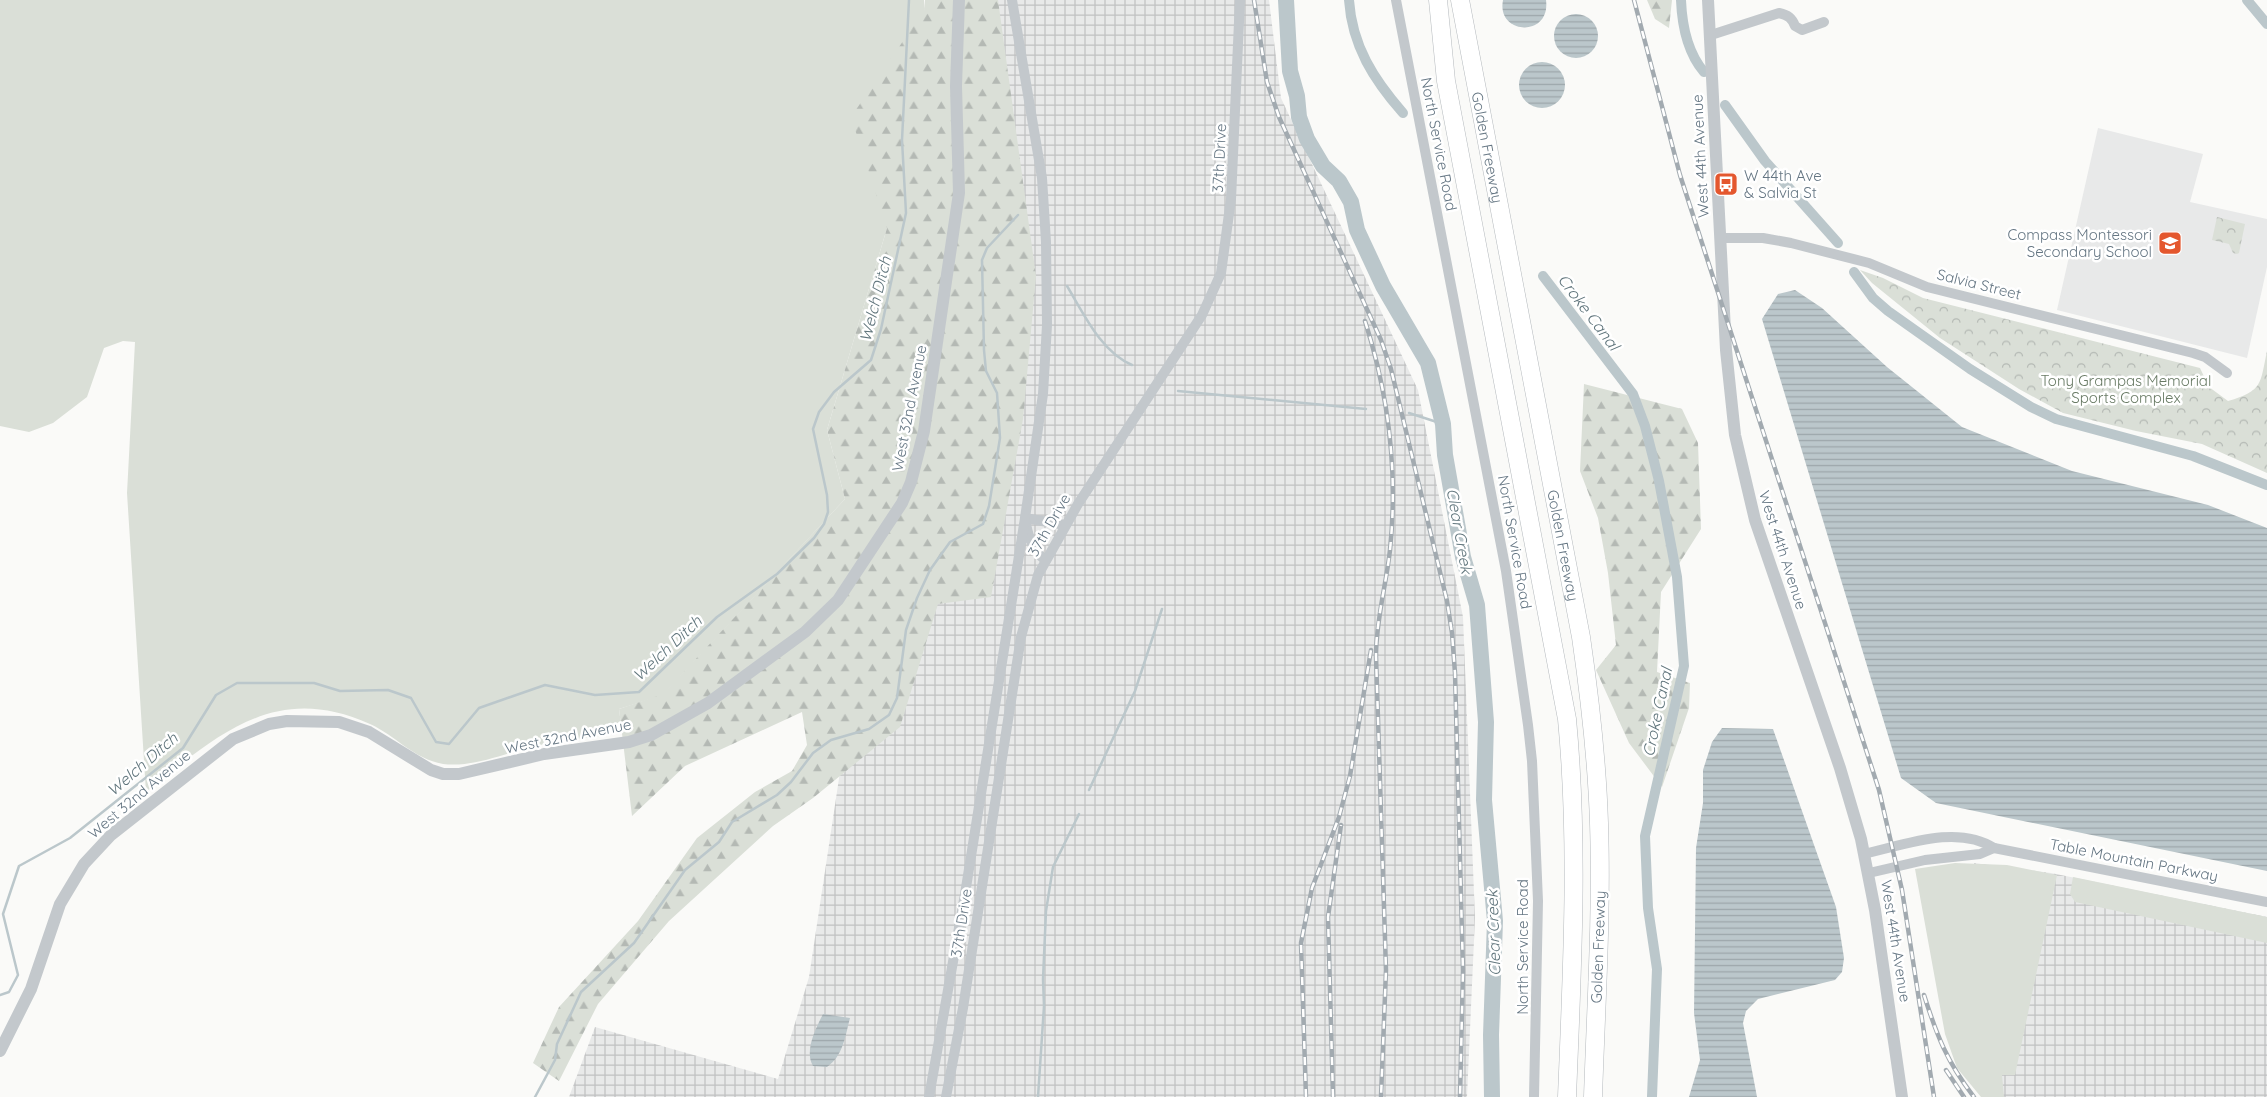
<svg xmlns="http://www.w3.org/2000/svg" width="2267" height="1097" viewBox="0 0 2267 1097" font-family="Quicksand,sans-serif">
<defs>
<pattern id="industrial-grid" width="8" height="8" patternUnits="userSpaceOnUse" patternTransform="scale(1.25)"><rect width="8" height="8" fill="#e8e9e9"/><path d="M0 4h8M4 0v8" fill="none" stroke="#c0c1c2"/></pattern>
<pattern id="forest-firs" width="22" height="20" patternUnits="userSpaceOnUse" patternTransform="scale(1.25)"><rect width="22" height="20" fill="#dadfd7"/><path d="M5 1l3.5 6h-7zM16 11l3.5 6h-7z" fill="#b4b9b4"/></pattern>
<pattern id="park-crowns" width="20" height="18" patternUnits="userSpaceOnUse" patternTransform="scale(1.25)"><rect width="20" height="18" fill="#dadfd7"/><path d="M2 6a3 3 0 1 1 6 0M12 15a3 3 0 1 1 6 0" fill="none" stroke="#b4b9b4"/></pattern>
<pattern id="water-rules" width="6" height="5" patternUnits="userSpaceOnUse" patternTransform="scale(1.25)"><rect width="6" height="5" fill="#bbc7cb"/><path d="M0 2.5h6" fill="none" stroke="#9ca6aa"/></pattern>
</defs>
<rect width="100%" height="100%" fill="#fafaf8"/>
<polygon fill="#e8e9e9" points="2098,128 2203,154 2190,202 2267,219 2267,267 2247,358 2057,310"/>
<g fill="url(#industrial-grid)">
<polygon points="929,0 1269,0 1281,98 1418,390 1463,617 1475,918 1467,1097 569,1097 595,1027 778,1079 809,977 888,454"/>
<polygon points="1974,863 2051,873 2267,917 2267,1097 1993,1097"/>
</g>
<g fill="#dadfd7">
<path d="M 0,0 L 924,0 L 925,9 L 887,228 L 827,430 L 845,499 L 663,695 L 619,709 L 622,732 C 595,738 567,739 540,745 C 509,751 475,768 443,764 C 414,759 396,736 370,724 C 274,681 217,736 146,792 L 127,493 L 135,342 L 123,341 L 104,348 L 87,397 L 53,423 L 29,432 L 0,426 Z"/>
<polygon points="1955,863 2007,865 2057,875 2015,1075 2002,1075 2004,1097 1981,1097 1957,1068 1945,1034 1915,869"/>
<polygon points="2073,877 2267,917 2267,943 2075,902 2070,894"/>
</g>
<g fill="url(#forest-firs)">
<polygon points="925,0 998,0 1036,276 1023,419 991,597 938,604 900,727 813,798 773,826 669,921 598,1004 559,1081 533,1063 559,1007 638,921 697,838 755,792 792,771 807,745 802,712 685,766 632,816 619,709 663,694 845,499 827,430 887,228 851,117 925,9"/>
<polygon points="1647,0 1672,0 1669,28 1655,19"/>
<polygon points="1584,384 1682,409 1698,443 1701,529 1661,592 1657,672 1690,683 1689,708 1662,787 1629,743 1596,670 1616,645 1608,573 1598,518 1580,471"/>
</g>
<g fill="url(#park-crowns)">
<polygon points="2217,217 2245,224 2239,253 2237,254 2233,253 2229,244 2212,240"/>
<path d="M 1860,270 L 1883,278 L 1923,298 L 2200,368 L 2209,387 L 2228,401 C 2263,391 2260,384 2267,351 L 2267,473 L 2202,444 L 2136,431 L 2063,413 L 2019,389 L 1940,338 L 1872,283 Z"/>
</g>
<g fill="url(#water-rules)">
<path d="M 1503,0 L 1546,0 C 1551,38 1496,35 1503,0 Z"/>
<circle cx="1576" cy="36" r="22"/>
<circle cx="1542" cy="85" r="23"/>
<polygon points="1795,290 1822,308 1887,367 1962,427 2072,471 2208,505 2267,528 2267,871 1936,803 1901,778 1762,319 1778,294"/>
<polygon points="1722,728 1773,729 1836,907 1844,958 1842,972 1835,980 1758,999 1746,1011 1743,1023 1757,1097 1689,1097 1700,1060 1694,1013 1696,848 1703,803 1703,770 1712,742"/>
<path d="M 823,1014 L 850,1018 C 845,1037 843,1056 827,1067 L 813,1066 C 804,1051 816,1028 823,1014 Z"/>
</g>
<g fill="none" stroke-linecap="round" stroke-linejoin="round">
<g stroke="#bbc7cb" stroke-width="2.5">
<path d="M 1067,286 C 1084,314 1101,352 1132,365"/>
<polyline points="1178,391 1366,409"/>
<polyline points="1409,413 1443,424"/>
<polyline points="1089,790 1135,691 1162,609"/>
<polyline points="0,995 9,992 18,975 3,914 19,866 70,838 183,748 216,695 237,683 314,683 340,691 388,690 411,698 436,742 449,744 479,708 545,685 595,695 639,692 717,617 777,574 814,538 824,524 828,512 827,495 813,429 819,412 834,392 871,360 881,329 906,213 902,140 909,0"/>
<polyline points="535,1097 555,1060 557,1044 581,992 634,943 685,870 719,842 732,822 777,795 791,782 813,753 831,740 869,729 889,715 897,698 906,630 917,598 930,570 950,542 983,524 989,506 1000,438 997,393 986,371 984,350 982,260 987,248 1018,215"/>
<polyline points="1038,1097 1044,1006 1043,979 1046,911 1053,867 1079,814"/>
</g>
<g stroke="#bbc7cb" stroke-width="10">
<path d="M 1349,0 C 1352,46 1374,80 1403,113"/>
<path d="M 1681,0 C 1682,25 1687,52 1704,72"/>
<polyline points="2247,0 2267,24"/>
<polyline points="1725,105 1765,161 1838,243"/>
<polyline points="1854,272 1873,298 1888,311 1970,369 2031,407 2056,419 2193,456 2267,485"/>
<polyline points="1543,276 1633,394 1645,426 1659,481 1677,577 1684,666 1645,836 1648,908 1657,969 1652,1097"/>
</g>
<polyline stroke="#bbc7cb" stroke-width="16" points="1286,0 1290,71 1297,96 1299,117 1307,139 1323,166 1339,181 1351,202 1357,230 1383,286 1428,363 1443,424 1445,455 1463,557 1477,605 1486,722 1484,800 1495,921 1491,1035 1492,1097"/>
<g stroke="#b4b9bd" stroke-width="19">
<g id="motorway">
<path d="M 1438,0 L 1446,81 L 1567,719 C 1579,845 1572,971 1567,1097"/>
<path id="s1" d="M 1460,0 L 1581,637 C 1590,699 1597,760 1599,823 C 1602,914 1596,1006 1593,1097"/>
</g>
</g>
<g stroke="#c3c8cc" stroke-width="10">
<polyline points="1012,0 1042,178 1046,242 1047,325 1043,394 1025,518 1065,525"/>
<polyline points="1396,0 1506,571 1528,725 1532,761 1538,901 1534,1097"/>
<path d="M 1711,35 L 1779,13 C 1788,15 1792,18 1795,26 L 1802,30 L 1824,22"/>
<polyline points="1720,238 1763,238 1791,243 1869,263 1927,287 2193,353 2205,357 2227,373"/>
<path d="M 1026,524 C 1029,539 1033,550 1045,560"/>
<path d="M 1864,854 C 1904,845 1957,824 1994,848 L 2267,902"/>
<polyline points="1869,873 1925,860 1980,854 1994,848"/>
<polyline points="929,1097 965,894 1025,518"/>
<polyline points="946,1097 963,1008 1021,637 1038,575 1078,504 1202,315 1221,273 1231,199 1240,0"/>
</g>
<g stroke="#c3c8cc" stroke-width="12">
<polyline points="1708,0 1726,350 1735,435 1755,520 1840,768 1861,839 1875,910 1902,1097"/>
<polyline points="0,1051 31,989 60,904 84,864 111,835 233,739 269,724 287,721 339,722 369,732 431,770 443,774 459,774 544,754 629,742 651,735 708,703 805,632 838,600 902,503 911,482 924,431 959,193 956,86 959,0"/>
</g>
<use href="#motorway" stroke="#fff" stroke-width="18"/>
<g stroke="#a2aab0" stroke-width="4.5">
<g id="rail">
<polyline points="1254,0 1267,82 1279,117 1381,340 1391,369 1447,601 1452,633 1455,673 1463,971 1460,1097"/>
<polyline points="1634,0 1680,175 1879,790 1902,890 1934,1097"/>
<path d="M 1365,321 C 1389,396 1398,472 1390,550 C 1386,586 1376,620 1376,656 L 1386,970 L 1381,1097"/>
<path d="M 1924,995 C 1937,1036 1947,1062 1974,1097"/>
<polyline points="1946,1070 1964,1097"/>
<polyline points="1306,1097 1301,943 1312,888 1339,817 1350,776 1371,650"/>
<polyline points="1333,1097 1328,917 1341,825"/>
</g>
</g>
<use href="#rail" stroke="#fff" stroke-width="2.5" stroke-dasharray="8" stroke-linecap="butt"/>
</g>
<defs>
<g id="bus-square" transform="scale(1.25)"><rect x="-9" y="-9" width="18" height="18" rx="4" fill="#e4572e" stroke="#fff"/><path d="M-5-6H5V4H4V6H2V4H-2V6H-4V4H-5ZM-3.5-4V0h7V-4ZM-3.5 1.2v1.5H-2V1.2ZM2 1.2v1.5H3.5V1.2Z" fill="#fff"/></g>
<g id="school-square" transform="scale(1.25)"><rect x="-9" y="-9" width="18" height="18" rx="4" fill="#e4572e" stroke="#fff"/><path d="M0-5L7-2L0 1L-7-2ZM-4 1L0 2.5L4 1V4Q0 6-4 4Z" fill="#fff"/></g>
</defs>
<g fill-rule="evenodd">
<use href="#bus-square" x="1726" y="184"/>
<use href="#school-square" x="2170" y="243"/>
</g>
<g text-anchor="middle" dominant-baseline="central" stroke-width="5" stroke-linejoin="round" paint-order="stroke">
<g font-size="15" fill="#657683" stroke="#fff">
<text transform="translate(1439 144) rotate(79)">North Service Road</text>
<text stroke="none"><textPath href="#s1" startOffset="150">Golden Freeway</textPath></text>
<text transform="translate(1700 156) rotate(-93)">West 44th Avenue</text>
<text transform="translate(1219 158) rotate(-87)">37th Drive</text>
<text transform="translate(1979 284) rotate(14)">Salvia Street</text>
<text transform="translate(909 408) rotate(-79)">West 32nd Avenue</text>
<text transform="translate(1049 525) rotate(-60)">37th Drive</text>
<text transform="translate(1515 542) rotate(80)">North Service Road</text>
<text stroke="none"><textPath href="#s1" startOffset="555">Golden Freeway</textPath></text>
<text transform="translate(1783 550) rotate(72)">West 44th Avenue</text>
<text transform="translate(568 736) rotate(-11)">West 32nd Avenue</text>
<text transform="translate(139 794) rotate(-40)">West 32nd Avenue</text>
<text transform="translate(2134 860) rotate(11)">Table Mountain Parkway</text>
<text transform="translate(961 923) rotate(-81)">37th Drive</text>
<text transform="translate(1896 941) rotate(81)">West 44th Avenue</text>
<text transform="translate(1522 947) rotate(-90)">North Service Road</text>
<text transform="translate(1598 947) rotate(-88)">Golden Freeway</text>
</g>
<g font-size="15" fill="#657683" stroke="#fff" text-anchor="start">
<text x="1744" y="175">W 44th Ave<tspan x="1744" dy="17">&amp; Salvia St</tspan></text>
<text x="2152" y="234" text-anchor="end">Compass Montessori<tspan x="2152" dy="17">Secondary School</tspan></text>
</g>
<g font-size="15" fill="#687a64" stroke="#fff">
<text x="2126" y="380">Tony Grampas Memorial<tspan x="2126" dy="17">Sports Complex</tspan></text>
</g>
<g font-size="16" font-style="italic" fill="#60757c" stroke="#fff">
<text transform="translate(875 299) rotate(-76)">Welch Ditch</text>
<text transform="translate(1589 312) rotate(53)">Croke Canal</text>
<text transform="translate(1460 531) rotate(80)">Clear Creek</text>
<text transform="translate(667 648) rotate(-43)">Welch Ditch</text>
<text transform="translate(1657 712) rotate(-78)">Croke Canal</text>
<text transform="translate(142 764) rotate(-41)">Welch Ditch</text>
<text transform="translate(1493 933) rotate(-92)">Clear Creek</text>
</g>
</g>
</svg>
